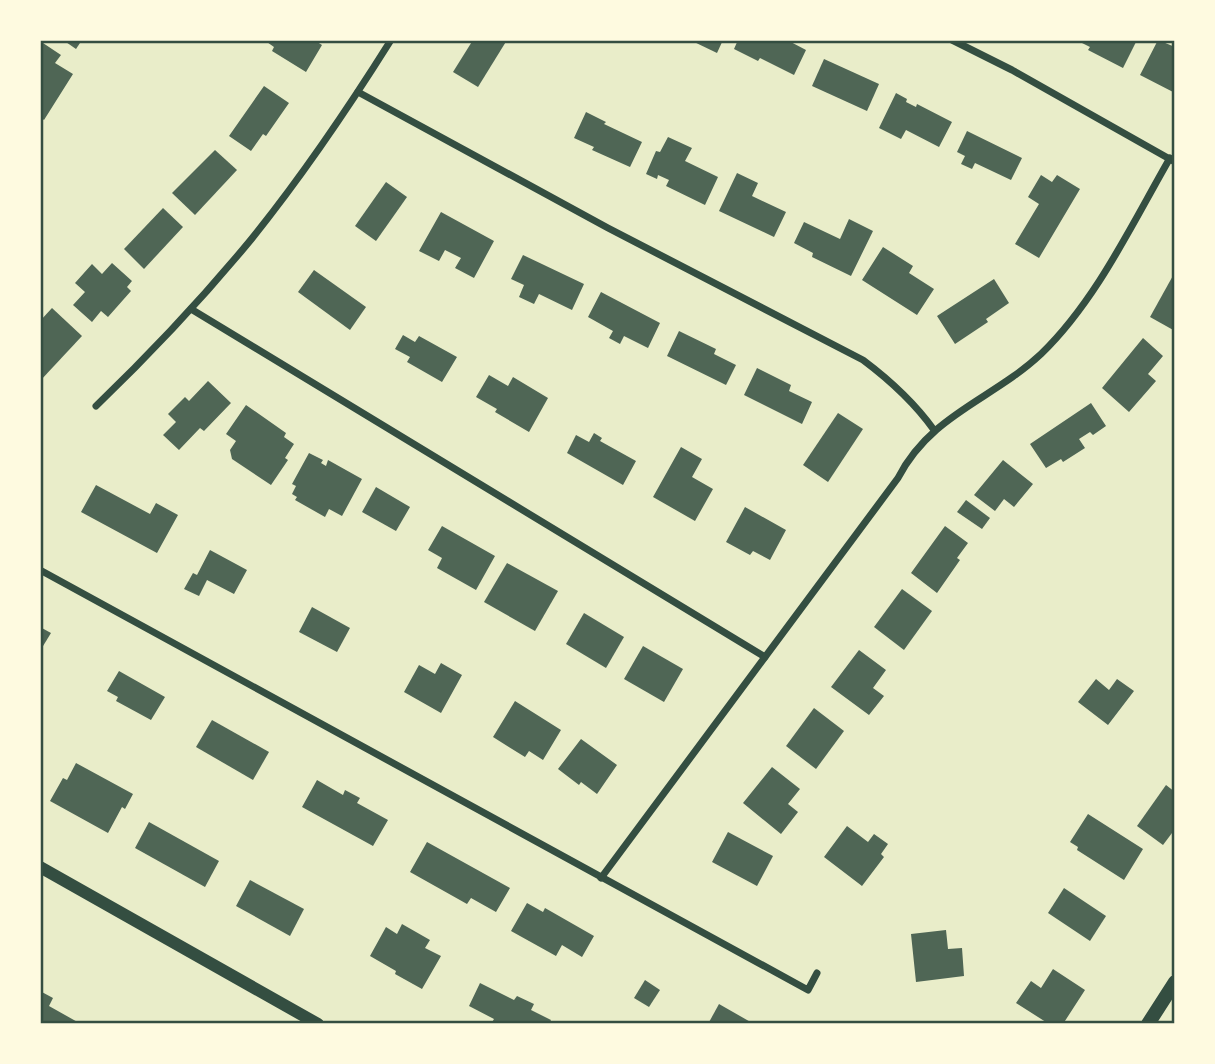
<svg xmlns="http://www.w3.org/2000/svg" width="1215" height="1064" viewBox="0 0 1215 1064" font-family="'Work Sans',sans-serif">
<rect width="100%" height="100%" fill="#e9edc9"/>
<g fill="#4f6655">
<polygon points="63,40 82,40 76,49"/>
<polygon points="264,40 314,40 322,45 306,72 272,51 274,47"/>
<polygon points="473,40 507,40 478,87 453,72"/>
<polygon points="690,40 723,40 717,53"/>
<polygon points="738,40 787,40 806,50 794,75 760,58 758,61 734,49"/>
<polygon points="1076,40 1137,40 1123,68 1088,50 1090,47"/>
<polygon points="1158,40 1175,47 1172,60 1175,61 1175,93 1140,75"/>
<polygon points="40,41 61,55 55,63 73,74 44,120 40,117"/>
<polygon points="824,59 879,84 867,111 812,86"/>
<polygon points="264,86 289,103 266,136 263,134 251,151 229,136"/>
<polygon points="896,93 907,99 906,102 916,107 917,104 952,122 939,147 906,130 901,139 879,128"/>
<polygon points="586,112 606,122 604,124 642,142 630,167 592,150 594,147 574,138"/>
<polygon points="967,131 1022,158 1011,180 975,163 972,169 961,164 965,156 957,152"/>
<polygon points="668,137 692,148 685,161 718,177 705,205 666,186 669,180 658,175 657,179 646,174 656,151 660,152"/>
<polygon points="215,150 237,170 195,215 172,193"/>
<polygon points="737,173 758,183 752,196 786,212 774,237 719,211"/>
<polygon points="1041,175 1052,182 1057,175 1080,189 1039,258 1015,244 1039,204 1028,197"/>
<polygon points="386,182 407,197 376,241 355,226"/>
<polygon points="163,208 183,227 144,269 124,249"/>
<polygon points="441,212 494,241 474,278 455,268 461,258 445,250 439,261 419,251"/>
<polygon points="849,219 873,231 851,276 812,257 813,253 794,243 804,222 840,239"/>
<polygon points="883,247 913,266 909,273 934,289 917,315 862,280"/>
<polygon points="523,255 584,284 572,310 539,294 534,304 519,297 524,285 511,279"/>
<polygon points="112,263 132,281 127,287 131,291 108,317 101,311 92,322 73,305 85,292 75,283 92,264 102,274"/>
<polygon points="314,270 366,307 350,330 298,292"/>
<polygon points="1175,272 1175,331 1150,317"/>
<polygon points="994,279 1009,303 986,319 988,322 955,344 937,316"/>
<polygon points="601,292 660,323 648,348 624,336 620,344 609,338 613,331 588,317"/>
<polygon points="52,308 82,336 40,381 40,321"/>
<polygon points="679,331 716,349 714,354 736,365 726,385 667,356"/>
<polygon points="403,335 415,342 419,336 457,357 442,382 407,362 410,357 395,349"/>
<polygon points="1143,338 1163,356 1148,374 1156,381 1129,412 1102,388"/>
<polygon points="757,368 791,385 789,391 812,402 802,424 744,395"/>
<polygon points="489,375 508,386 513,377 548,398 529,432 495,412 497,409 476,397"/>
<polygon points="208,381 231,403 204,431 200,428 179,450 163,435 176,422 168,414 185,397 189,401"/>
<polygon points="1091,403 1106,426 1093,435 1090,432 1079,439 1085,448 1063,462 1061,459 1046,468 1030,444"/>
<polygon points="246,405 286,433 284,437 294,444 285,458 288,460 271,485 232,459 230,450 236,441 226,434"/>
<polygon points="838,413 863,429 828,482 803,465"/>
<polygon points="594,433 602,438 600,441 636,461 623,485 567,453 576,435 589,442"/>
<polygon points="681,447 702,459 692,477 713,489 695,521 653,497"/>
<polygon points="309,453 323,460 321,463 326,466 328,460 362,479 342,516 329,509 325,517 295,500 297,497 292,494 296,486 292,484"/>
<polygon points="1003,460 1033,484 1014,507 1004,499 995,511 974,495"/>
<polygon points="96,485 150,514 156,503 178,515 157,553 81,512"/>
<polygon points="376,487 410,507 396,531 362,512"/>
<polygon points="966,500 990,518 982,529 957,512"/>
<polygon points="745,507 786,530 770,560 753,551 750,555 726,542"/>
<polygon points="442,526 495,556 476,590 437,568 442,558 428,550"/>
<polygon points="945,526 968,543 957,558 960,560 937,593 911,573"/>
<polygon points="210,550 247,570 234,594 207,580 199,596 184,589 193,573 197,575"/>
<polygon points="507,563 558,591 535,631 484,602"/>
<polygon points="902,589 932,611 904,650 874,627"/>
<polygon points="312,607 350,628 337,652 299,632"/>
<polygon points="584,613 624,637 606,668 566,644"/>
<polygon points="40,627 51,633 40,651"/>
<polygon points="643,646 683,669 664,702 624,679"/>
<polygon points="859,650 886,670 873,688 884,696 869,715 831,687"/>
<polygon points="441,663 462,675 441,713 404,692 419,665 435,674"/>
<polygon points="119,671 165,697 151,720 116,701 118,697 107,691"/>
<polygon points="1096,679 1109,690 1117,679 1134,691 1108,725 1078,702"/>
<polygon points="515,701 561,730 543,760 529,751 525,757 493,737"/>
<polygon points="814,708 844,731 816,769 786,746"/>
<polygon points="212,720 269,752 253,780 196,747"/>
<polygon points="581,739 617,765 597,794 581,782 579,785 558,769"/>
<polygon points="76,763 133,794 125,809 122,807 108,833 50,801 63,778 67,780"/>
<polygon points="772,767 800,789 788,804 798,812 781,834 743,803"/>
<polygon points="317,780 343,795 345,790 360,798 357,803 388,820 373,846 302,807"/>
<polygon points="1166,785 1175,792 1175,829 1163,845 1137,826"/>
<polygon points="1088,814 1143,849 1124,880 1077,850 1078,847 1070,842"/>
<polygon points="149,822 219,861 205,887 135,848"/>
<polygon points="847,826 868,842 874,834 888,844 881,854 884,857 862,886 824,857"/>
<polygon points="728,832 773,856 757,886 712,862"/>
<polygon points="427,842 510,888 496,912 471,898 467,904 410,872"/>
<polygon points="250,880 304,909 290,936 236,906"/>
<polygon points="1064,888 1106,916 1090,941 1048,913"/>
<polygon points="527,903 543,912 545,908 594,936 582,957 562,945 556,956 511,931"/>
<polygon points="402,924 430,940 425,948 441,956 422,989 395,974 396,971 370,956 386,927 397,934"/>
<polygon points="946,930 948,949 962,948 964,976 916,982 911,934"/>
<polygon points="1053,969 1085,990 1063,1024 1049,1024 1016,1003 1031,981 1041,988"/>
<polygon points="645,980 660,990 649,1007 634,998"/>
<polygon points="480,983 514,1000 517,996 534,1004 531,1010 551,1020 549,1024 491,1024 494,1019 469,1006"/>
<polygon points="40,991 53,998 49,1006 81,1024 40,1024"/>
<polygon points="719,1004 754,1024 708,1024"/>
</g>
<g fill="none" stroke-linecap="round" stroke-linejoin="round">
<g stroke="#344e41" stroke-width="7">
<polyline points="952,40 1012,70 1175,162"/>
<path d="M 358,92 L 608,228 L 863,360 C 891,381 914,402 934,430"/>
<polyline points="191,309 765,657"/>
<path d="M 96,406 C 150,354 201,300 249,242 C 301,178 347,110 391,40"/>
<polyline points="40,570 808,990 817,973"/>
<path d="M 601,878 L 898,478 C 931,414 992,400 1041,354 C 1096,301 1132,224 1170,158"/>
</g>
<polyline stroke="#344e41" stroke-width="12" points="40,867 318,1024"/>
<polyline stroke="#344e41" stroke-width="14" points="1148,1024 1175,982"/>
</g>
<rect width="1215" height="1064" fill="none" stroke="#fefae0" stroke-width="84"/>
<rect x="42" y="42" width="1131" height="980" fill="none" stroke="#344e41" stroke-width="2.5"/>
</svg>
